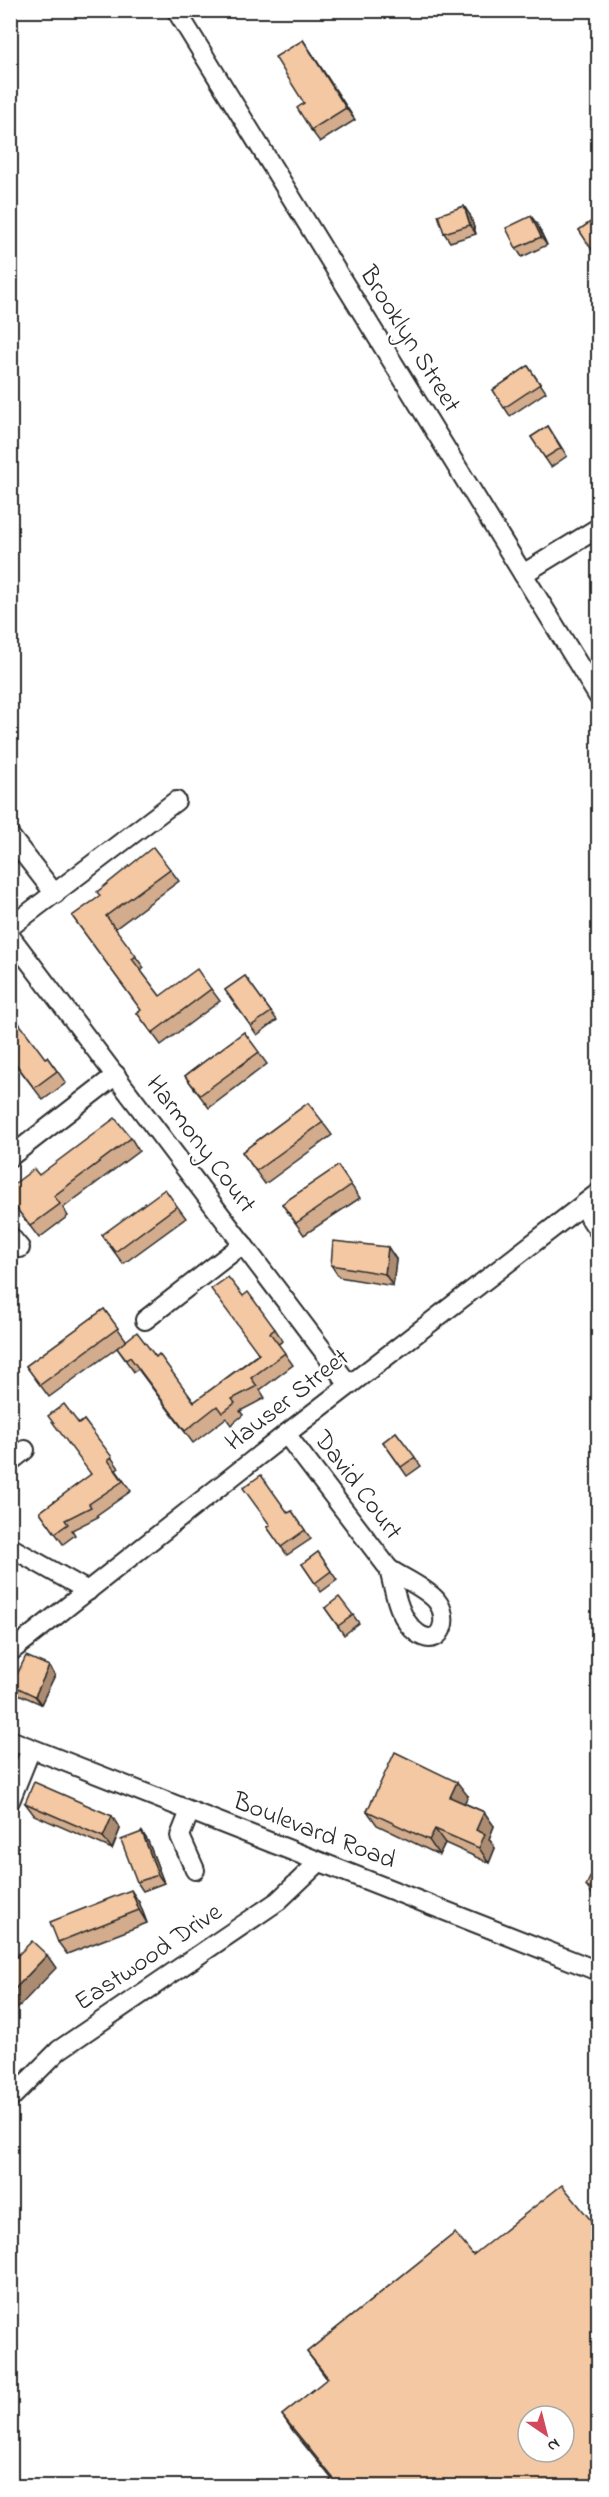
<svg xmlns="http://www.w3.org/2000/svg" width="609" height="2497" viewBox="0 0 609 2497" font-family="'Indie Flower',sans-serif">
<rect width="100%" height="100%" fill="#fff"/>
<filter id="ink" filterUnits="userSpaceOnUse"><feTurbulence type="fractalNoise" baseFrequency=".0167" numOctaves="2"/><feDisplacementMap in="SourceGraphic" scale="12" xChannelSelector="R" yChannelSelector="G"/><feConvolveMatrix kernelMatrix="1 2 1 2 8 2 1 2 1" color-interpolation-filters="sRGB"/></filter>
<g filter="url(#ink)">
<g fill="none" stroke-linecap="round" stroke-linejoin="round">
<g stroke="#2b2b2b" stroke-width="22">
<g id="minor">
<polyline points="176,10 598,696"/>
<polyline points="523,574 598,528"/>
<polyline points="10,836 55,894"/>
<polyline points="10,927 176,801"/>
<polyline points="10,936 349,1385"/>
<polyline points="10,1157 116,1075"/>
<polyline points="582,1206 598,1230"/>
<polyline points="10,1236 20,1248"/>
<polyline points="145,1320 243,1244"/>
<polyline points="286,1434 389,1569"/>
<polyline points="10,1462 25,1450"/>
<polyline points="10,1547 88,1591"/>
<path d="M 389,1569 C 404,1579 424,1587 436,1600 C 452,1619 440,1650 417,1633 C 399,1620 394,1590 389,1569 Z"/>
<polyline points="10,1652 286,1434 598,1193"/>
<polyline points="10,1740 598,1971"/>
<polyline points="10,1801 31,1749"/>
<polyline points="190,1811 180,1836 195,1870"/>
<polyline points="10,2099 59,2050 278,1901 319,1862"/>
</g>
</g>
<use href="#minor" stroke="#fff" stroke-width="18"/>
</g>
<g fill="#d2ac8c" stroke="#2b2b2b" stroke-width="1.5">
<polygon points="303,40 355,120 320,142 311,130 304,103"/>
<polygon points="470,215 476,234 450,242 444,233"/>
<polygon points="598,217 598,258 579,230"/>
<polygon points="537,224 547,245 522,257 516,248"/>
<polygon points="528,366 546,392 510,416 493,390"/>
<polygon points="548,426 567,456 551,467 531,437"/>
<polygon points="170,869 179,881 115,929 144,968 141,971 160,996 211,989 220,1001 161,1045 137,1013 141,1010 72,916"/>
<polygon points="245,976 277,1020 257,1035 225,990"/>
<polygon points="244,1032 267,1064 209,1108 185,1076"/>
<polygon points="10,1057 45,1058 47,1057 66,1083 43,1100"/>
<polygon points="308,1103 332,1135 265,1184 242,1152"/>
<polygon points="131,1138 139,1151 63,1208 68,1216 39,1238 10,1200"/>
<polygon points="338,1166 360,1198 304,1235 282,1204"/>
<polygon points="177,1206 186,1218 123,1264 102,1235"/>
<polygon points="396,1259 393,1286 339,1277 331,1265"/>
<polygon points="243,1296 275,1329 283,1341 278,1344 293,1365 260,1390 265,1398 240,1411 243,1415 231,1425 226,1418 193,1443 138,1369 134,1372 117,1348 49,1397 26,1366 104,1309 126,1340 156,1357 194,1402 258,1354"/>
<polygon points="84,1420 119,1468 116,1470 131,1491 97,1515 98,1517 72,1530 75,1535 63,1544 40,1512 91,1475 79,1424"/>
<polygon points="396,1432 421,1466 407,1476 383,1442"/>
<polygon points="292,1511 311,1539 287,1555 267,1527"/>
<polygon points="318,1552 337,1580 321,1592 302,1564"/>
<polygon points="325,1608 353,1615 359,1623 344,1635"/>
<polygon points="55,1675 41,1704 18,1694 12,1685"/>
<polygon points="468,1796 464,1803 484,1812 494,1826 489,1839 495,1848 489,1863 445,1843 439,1855 377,1825 367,1811"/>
<polygon points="25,1803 120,1829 112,1849 34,1815"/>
<polygon points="142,1832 148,1841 164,1883 143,1891 137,1882"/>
<polygon points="598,1873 598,1900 595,1898 586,1886"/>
<polygon points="139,1902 147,1923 67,1954 58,1942"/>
<polygon points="455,2233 332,2479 293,2431 282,2415 327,2379 307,2352"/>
</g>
<g fill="#ab8c72" stroke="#2b2b2b" stroke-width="1.5">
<polygon points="303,40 311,52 355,120 346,108"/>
<polygon points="464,206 470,215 476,234 470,225"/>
<polygon points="531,216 537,224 547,245 541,237"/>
<polygon points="388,1247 396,1259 393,1286 385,1274"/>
<polygon points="49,1666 55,1675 41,1704 35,1696"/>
<polygon points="457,1782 468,1796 460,1811 450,1797"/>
<polygon points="484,1812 494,1826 489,1839 495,1848 489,1863 479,1848 476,1830"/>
<polygon points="112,1816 120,1829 112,1849 103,1837"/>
<polygon points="435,1829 445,1843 439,1855 429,1840"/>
<polygon points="142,1832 148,1841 164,1883 158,1875"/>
<polygon points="131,1890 139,1902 147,1923 139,1910"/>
<polygon points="47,1955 56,1968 10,2016 10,1994"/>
</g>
<g fill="#f4c8a3" stroke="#2b2b2b" stroke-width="1.5" fill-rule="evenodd">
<polygon points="303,40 346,108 311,130 297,108 304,103 275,57"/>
<polygon points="464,206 470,225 444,233 438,215"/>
<polygon points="531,216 541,237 516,248 506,228"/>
<polygon points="598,217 598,245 592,250 579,230"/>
<polygon points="528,366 540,384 504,408 493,390"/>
<polygon points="548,426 561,448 545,458 531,437"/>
<polygon points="598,537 598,554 591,541"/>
<polygon points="153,847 170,869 106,916 136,956 132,959 160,996 197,969 211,989 152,1033 137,1013 141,1010 72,916 100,896 97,892"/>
<polygon points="245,976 271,1012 251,1026 225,990"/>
<polygon points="10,1011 45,1058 47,1057 57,1071 34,1088 10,1056"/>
<polygon points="244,1032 259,1052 200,1095 185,1076"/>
<polygon points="308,1103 323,1122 256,1171 242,1152"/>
<polygon points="115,1118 131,1138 54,1196 60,1204 30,1226 10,1200 10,1187 34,1169 39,1175"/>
<polygon points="338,1166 351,1185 296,1223 282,1204"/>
<polygon points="165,1189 177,1206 115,1252 102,1235"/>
<polygon points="333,1241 388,1247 385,1274 331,1265"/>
<polygon points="228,1277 243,1296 248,1292 275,1329 270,1333 285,1353 251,1378 257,1386 232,1399 235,1403 222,1413 217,1406 185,1431 130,1357 126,1360 117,1348 137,1332 156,1357 159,1354 194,1402 259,1354 211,1289"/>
<polygon points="104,1309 118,1328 40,1385 26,1366"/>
<polygon points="64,1404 79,1424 84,1420 112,1457 108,1460 123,1481 89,1504 91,1507 65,1520 68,1524 55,1533 40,1512 91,1474 48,1416"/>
<polygon points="396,1432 415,1457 401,1467 383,1442"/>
<polygon points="261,1475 288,1513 292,1511 305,1530 281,1547 267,1527 270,1525 243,1488"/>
<polygon points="318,1552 331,1571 315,1583 302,1564"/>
<polygon points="339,1597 353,1615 338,1626 325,1608"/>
<polygon points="26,1656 49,1666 35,1696 12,1685"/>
<polygon points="395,1752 457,1782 450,1797 484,1812 476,1830 485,1834 479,1848 435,1829 429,1840 367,1811"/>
<polygon points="34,1782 112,1816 103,1837 25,1803"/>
<polygon points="142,1832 158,1875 137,1882 121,1840"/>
<polygon points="593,1871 598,1873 598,1891 586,1886"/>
<polygon points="131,1890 139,1910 58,1942 50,1922"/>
<polygon points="32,1941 47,1955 10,1994 10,1963"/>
<path d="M 562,2185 L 598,2229 L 598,2487 L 323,2487 L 333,2478 L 282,2415 L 328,2378 L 307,2352 L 455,2233 L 473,2255 ZM 528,2416 L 564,2416 L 564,2452 L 528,2452 Z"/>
</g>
</g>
<g text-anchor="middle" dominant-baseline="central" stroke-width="5" stroke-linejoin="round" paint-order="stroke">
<g font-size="26" fill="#2b2b2b" stroke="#fff">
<text transform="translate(409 340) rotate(58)">Brooklyn Street</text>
<text transform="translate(200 1145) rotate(53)">Harmony Court</text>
<text transform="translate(288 1401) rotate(-38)">Hauser Street</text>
<text transform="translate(357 1486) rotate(53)">David Court</text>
<text transform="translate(314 1832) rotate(21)">Boulevard Road</text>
<text transform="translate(149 1958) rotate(-34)">Eastwood Drive</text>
</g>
</g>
<rect width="609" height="2497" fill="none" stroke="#fff" stroke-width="36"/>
<rect x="18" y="18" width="573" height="2461" fill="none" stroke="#2b2b2b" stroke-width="2" filter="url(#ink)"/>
<g transform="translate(546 2434) rotate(145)"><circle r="28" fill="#ffffff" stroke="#aaaaaa" stroke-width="1.5"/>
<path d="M0-4.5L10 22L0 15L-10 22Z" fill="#d1495b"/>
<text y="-9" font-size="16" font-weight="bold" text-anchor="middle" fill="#2b2b2b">N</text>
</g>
</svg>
